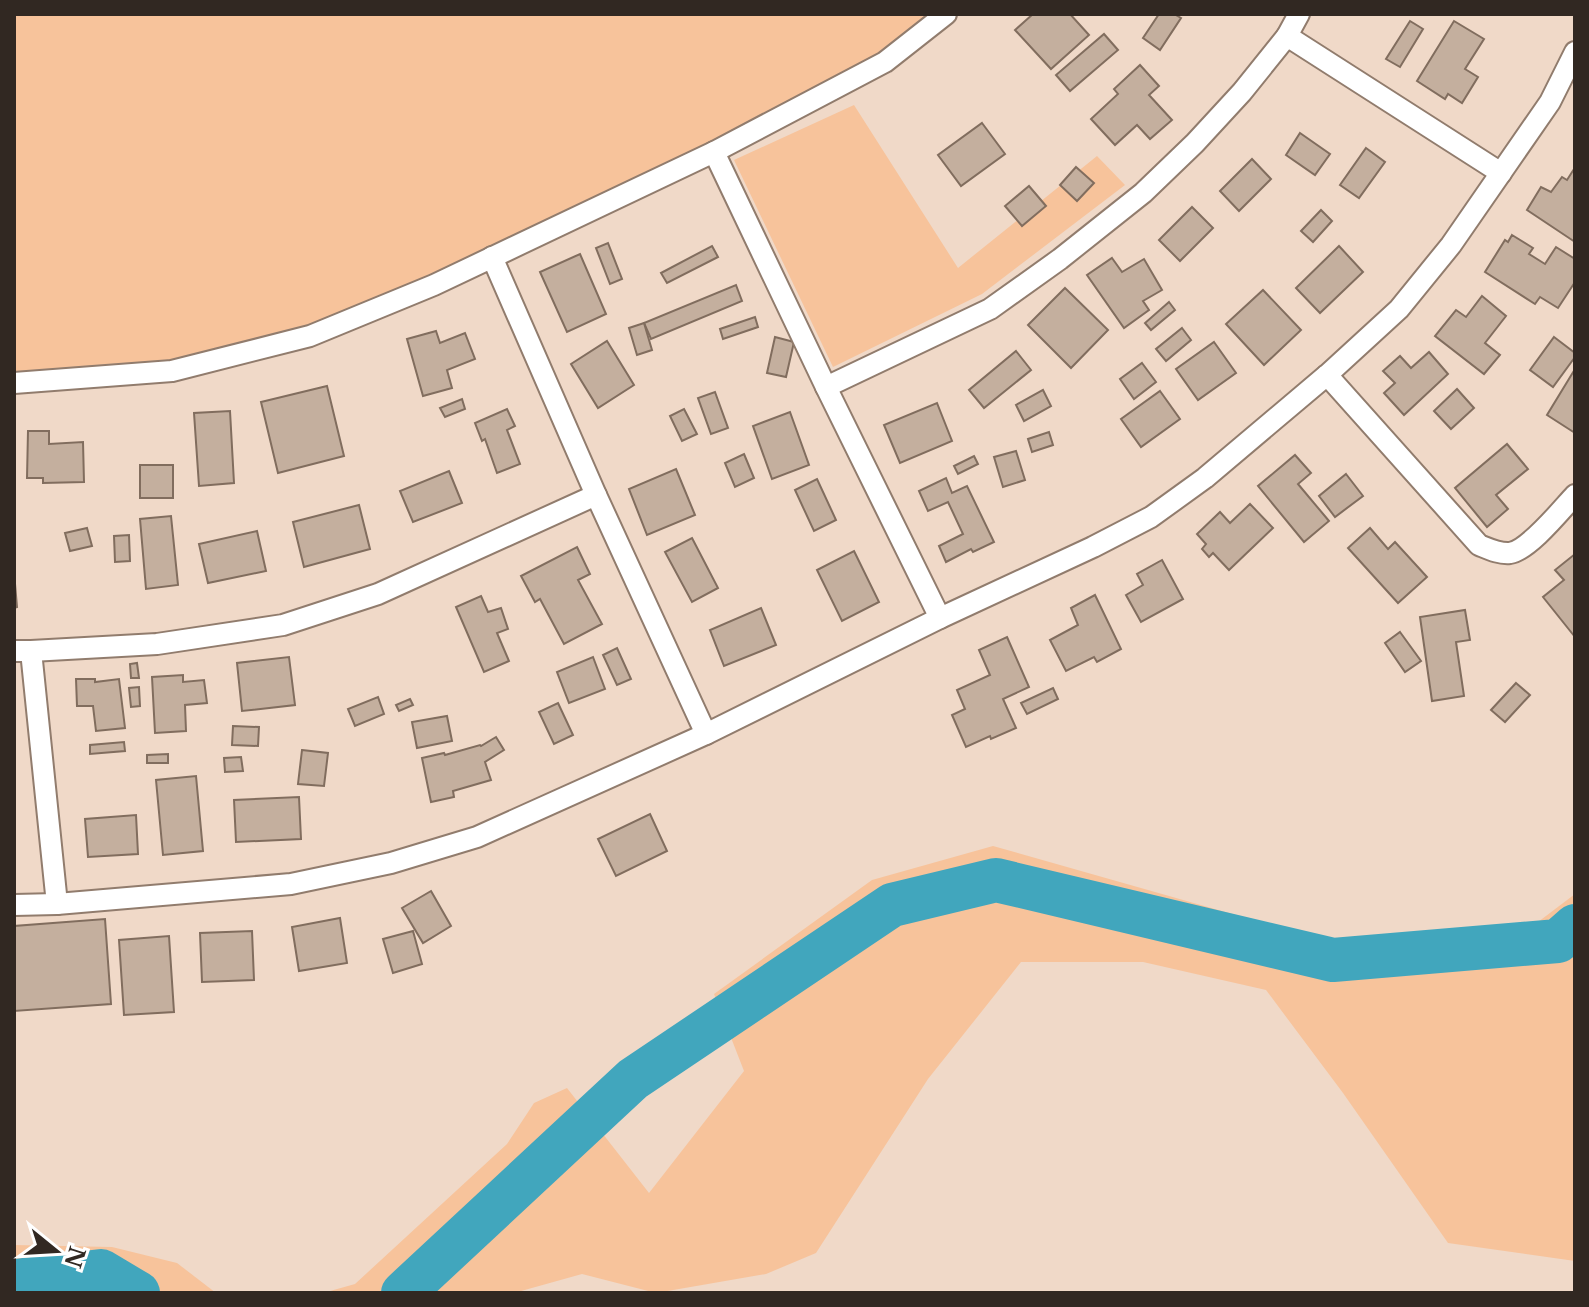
<svg xmlns="http://www.w3.org/2000/svg" width="1589" height="1307" viewBox="0 0 1589 1307" font-family="'Libre Baskerville',serif">
<rect width="100%" height="100%" fill="#f0d9c8"/>
<g fill="#f7c39b">
<polygon points="14,14 934,14 879,55 713,143 488,251 304,330 169,364 14,375"/>
<polygon points="854,105 958,268 1097,156 1125,185 982,294 833,367 734,160"/>
<polygon points="993,846 1335,943 1538,922 1575,894 1575,1261 1448,1243 1343,1093 1266,990 1143,962 1021,962 928,1079 816,1253 766,1274 656,1293 582,1274 514,1293 323,1293 355,1284 507,1144 534,1103 567,1088 649,1193 744,1071 714,994 872,880"/>
<polygon points="14,1245 112,1247 177,1263 216,1293 14,1293"/>
</g>
<g fill="none" stroke-linecap="round" stroke-linejoin="round">
<g stroke="#41a6bd" stroke-width="44">
<polyline points="14,1281 101,1271 138,1293"/>
<polyline points="403,1293 633,1079 892,905 996,880 1333,960 1558,941 1575,926"/>
</g>
</g>
<g fill="#c4af9e" stroke="#816d5e" stroke-width="2">
<polygon points="1033,14 1070,14 1089,35 1051,69 1015,30"/>
<polygon points="1159,14 1174,14 1181,18 1160,50 1143,38"/>
<polygon points="1410,21 1423,29 1400,67 1386,59"/>
<polygon points="1454,21 1484,39 1465,69 1478,77 1462,103 1448,94 1445,99 1417,81"/>
<polygon points="1104,34 1118,50 1070,91 1056,75"/>
<polygon points="1140,65 1159,86 1149,95 1172,120 1150,139 1137,125 1115,145 1091,119 1118,94 1114,89"/>
<polygon points="982,123 1005,154 961,186 938,155"/>
<polygon points="1300,133 1330,154 1315,175 1286,155"/>
<polygon points="1366,148 1385,162 1359,198 1340,185"/>
<polygon points="1252,159 1271,179 1239,211 1220,191"/>
<polygon points="1076,167 1094,183 1077,201 1060,185"/>
<polygon points="1574,169 1575,170 1575,242 1527,210 1541,187 1551,192 1562,177 1567,180"/>
<polygon points="1029,186 1046,206 1022,226 1005,206"/>
<polygon points="1192,207 1213,228 1180,261 1159,240"/>
<polygon points="1321,210 1332,221 1313,242 1301,231"/>
<polygon points="1512,235 1533,248 1529,254 1545,264 1556,247 1575,259 1575,282 1558,308 1540,297 1535,304 1485,272 1505,240 1508,242"/>
<polygon points="608,243 622,279 610,284 596,248"/>
<polygon points="712,246 718,257 667,283 661,273"/>
<polygon points="1339,246 1363,272 1320,313 1296,288"/>
<polygon points="580,254 606,314 567,332 540,272"/>
<polygon points="1112,258 1122,272 1144,259 1162,290 1143,301 1149,310 1124,328 1087,275"/>
<polygon points="736,285 742,301 651,339 644,323"/>
<polygon points="1065,288 1108,330 1071,368 1028,325"/>
<polygon points="1263,290 1301,330 1264,365 1226,324"/>
<polygon points="1482,296 1506,316 1485,343 1500,355 1484,374 1435,336 1456,310 1466,317"/>
<polygon points="1169,302 1175,310 1151,330 1145,323"/>
<polygon points="755,317 758,327 723,339 720,329"/>
<polygon points="644,323 652,350 637,355 629,328"/>
<polygon points="1182,328 1191,340 1166,361 1156,349"/>
<polygon points="436,331 440,343 465,333 475,359 447,370 452,388 423,396 407,339"/>
<polygon points="775,337 794,342 786,377 767,373"/>
<polygon points="1554,337 1575,353 1575,357 1553,387 1530,370"/>
<polygon points="607,341 634,385 598,408 571,364"/>
<polygon points="1214,342 1236,373 1198,400 1176,369"/>
<polygon points="1016,351 1031,370 984,408 969,390"/>
<polygon points="1429,352 1448,374 1404,415 1384,393 1395,383 1383,371 1400,356 1411,368"/>
<polygon points="1142,363 1156,382 1134,399 1120,379"/>
<polygon points="1575,369 1575,433 1547,415"/>
<polygon points="327,386 344,456 278,473 261,402"/>
<polygon points="1457,389 1474,408 1451,429 1434,411"/>
<polygon points="1043,390 1051,406 1024,421 1016,405"/>
<polygon points="1160,391 1180,419 1141,447 1121,419"/>
<polygon points="715,392 728,428 711,434 698,398"/>
<polygon points="462,399 465,409 445,417 440,408"/>
<polygon points="937,403 952,441 900,463 884,425"/>
<polygon points="507,409 515,426 507,430 520,464 497,473 485,439 482,441 475,423"/>
<polygon points="684,409 697,434 682,441 670,416"/>
<polygon points="230,411 234,483 199,486 194,413"/>
<polygon points="790,412 809,465 772,479 753,426"/>
<polygon points="28,431 49,431 49,444 83,442 84,482 43,483 43,478 27,478"/>
<polygon points="1049,432 1053,445 1032,452 1028,439"/>
<polygon points="1507,444 1528,469 1496,495 1508,509 1487,527 1455,488"/>
<polygon points="1016,451 1025,480 1003,487 994,457"/>
<polygon points="744,454 754,478 735,487 725,463"/>
<polygon points="1295,455 1311,473 1298,484 1329,521 1304,542 1258,486"/>
<polygon points="974,456 978,464 958,474 954,466"/>
<rect x="140" y="465" width="33" height="33"/>
<polygon points="676,469 695,515 647,535 629,489"/>
<polygon points="449,471 462,503 413,522 400,491"/>
<polygon points="1346,474 1363,496 1335,517 1319,496"/>
<polygon points="946,478 952,493 967,486 994,542 973,552 971,549 946,562 939,546 963,534 948,502 928,511 919,491"/>
<polygon points="817,479 836,520 814,531 795,490"/>
<polygon points="1250,504 1273,528 1229,570 1213,553 1209,557 1202,549 1206,544 1197,534 1220,512 1230,523"/>
<polygon points="359,505 370,549 304,567 293,522"/>
<polygon points="171,516 178,585 146,589 140,519"/>
<polygon points="87,528 92,546 70,551 65,533"/>
<polygon points="1370,528 1388,549 1395,542 1427,577 1398,603 1348,548"/>
<polygon points="257,531 266,571 208,583 199,544"/>
<polygon points="129,535 130,561 115,562 114,536"/>
<polygon points="692,538 718,588 692,602 665,552"/>
<polygon points="577,547 590,574 578,580 602,624 564,644 540,599 535,602 521,576"/>
<polygon points="854,551 879,602 842,621 817,570"/>
<polygon points="1575,554 1575,637 1543,597 1564,580 1555,570"/>
<polygon points="1162,560 1183,599 1141,622 1126,595 1143,585 1137,574"/>
<polygon points="14,572 17,607 14,608"/>
<polygon points="1095,595 1121,649 1097,662 1094,657 1066,671 1050,640 1078,625 1071,608"/>
<polygon points="481,596 488,612 501,608 508,629 497,633 509,661 484,672 456,607"/>
<polygon points="761,608 776,645 724,666 710,630"/>
<polygon points="1465,610 1470,640 1456,642 1464,696 1432,701 1420,617"/>
<polygon points="1400,632 1421,661 1405,672 1385,643"/>
<polygon points="1007,637 1029,687 1003,699 1016,728 991,739 990,736 966,747 952,715 965,709 957,690 990,675 979,650"/>
<polygon points="617,648 631,679 617,685 603,655"/>
<polygon points="289,657 295,705 242,711 237,663"/>
<polygon points="593,657 605,689 569,703 557,672"/>
<polygon points="137,663 139,678 131,678 130,664"/>
<polygon points="183,675 183,682 204,680 207,703 185,705 186,731 155,733 152,677"/>
<polygon points="76,679 95,679 95,682 119,679 125,728 96,731 93,706 77,706"/>
<polygon points="1516,683 1530,695 1505,722 1491,710"/>
<polygon points="139,687 140,706 131,707 129,688"/>
<polygon points="1053,688 1058,699 1027,714 1021,703"/>
<polygon points="378,697 384,714 355,726 348,709"/>
<polygon points="410,699 413,705 399,711 396,705"/>
<polygon points="558,703 573,735 554,744 539,712"/>
<polygon points="447,716 452,741 417,748 412,722"/>
<polygon points="233,726 259,727 258,746 232,745"/>
<polygon points="496,737 504,750 485,762 491,780 453,791 454,797 431,802 422,758 444,753 445,755 480,745 481,746"/>
<polygon points="124,742 125,751 90,754 90,745"/>
<polygon points="302,750 328,753 324,786 298,784"/>
<polygon points="168,754 168,763 147,763 147,755"/>
<polygon points="241,757 243,771 225,772 224,758"/>
<polygon points="196,776 203,851 163,855 156,780"/>
<polygon points="299,797 301,839 236,842 234,800"/>
<polygon points="650,814 667,851 616,876 598,839"/>
<polygon points="136,815 138,854 88,857 85,819"/>
<polygon points="431,891 451,926 423,943 402,908"/>
<polygon points="340,918 347,963 299,971 292,927"/>
<polygon points="105,919 111,1004 14,1011 14,926"/>
<polygon points="252,931 254,980 202,982 200,933"/>
<polygon points="413,931 422,964 393,973 383,939"/>
<polygon points="169,936 174,1012 124,1015 119,940"/>
</g>
<g fill="none" stroke-linecap="round" stroke-linejoin="round">
<g stroke="#917c6d" stroke-width="24">
<g id="street">
<polyline points="1287,36 1501,173"/>
<polyline points="492,257 596,495 706,734"/>
<path d="M 1327,375 L 1479,545 C 1489,549 1499,554 1510,553 C 1529,550 1561,510 1575,495"/>
<polyline points="14,383 172,371 310,336 434,285 714,152 885,62 946,14"/>
<polyline points="826,387 990,309 1060,259 1143,193 1195,143 1242,92 1287,36 1299,14"/>
<polyline points="940,618 1093,547 1151,517 1205,478 1327,375 1399,309 1451,245 1550,102 1575,52"/>
<polyline points="14,651 31,651 157,644 283,625 378,594 596,495"/>
<polyline points="31,651 57,904"/>
<polyline points="14,905 57,904 291,884 391,863 477,837 706,734 940,618 826,387 714,152"/>
</g>
</g>
<use href="#street" stroke="#fff" stroke-width="20"/>
</g>
<rect width="1589" height="1307" fill="none" stroke="#312822" stroke-width="32"/>
<g transform="translate(56 1251) rotate(108)" stroke="#ffffff" stroke-width="6" paint-order="stroke">
<path d="M0-6L14 30L0 20L-14 30Z" fill="#312822"/>
<text y="-12" font-size="22" font-weight="bold" text-anchor="middle" fill="#312822">N</text>
</g>
</svg>
